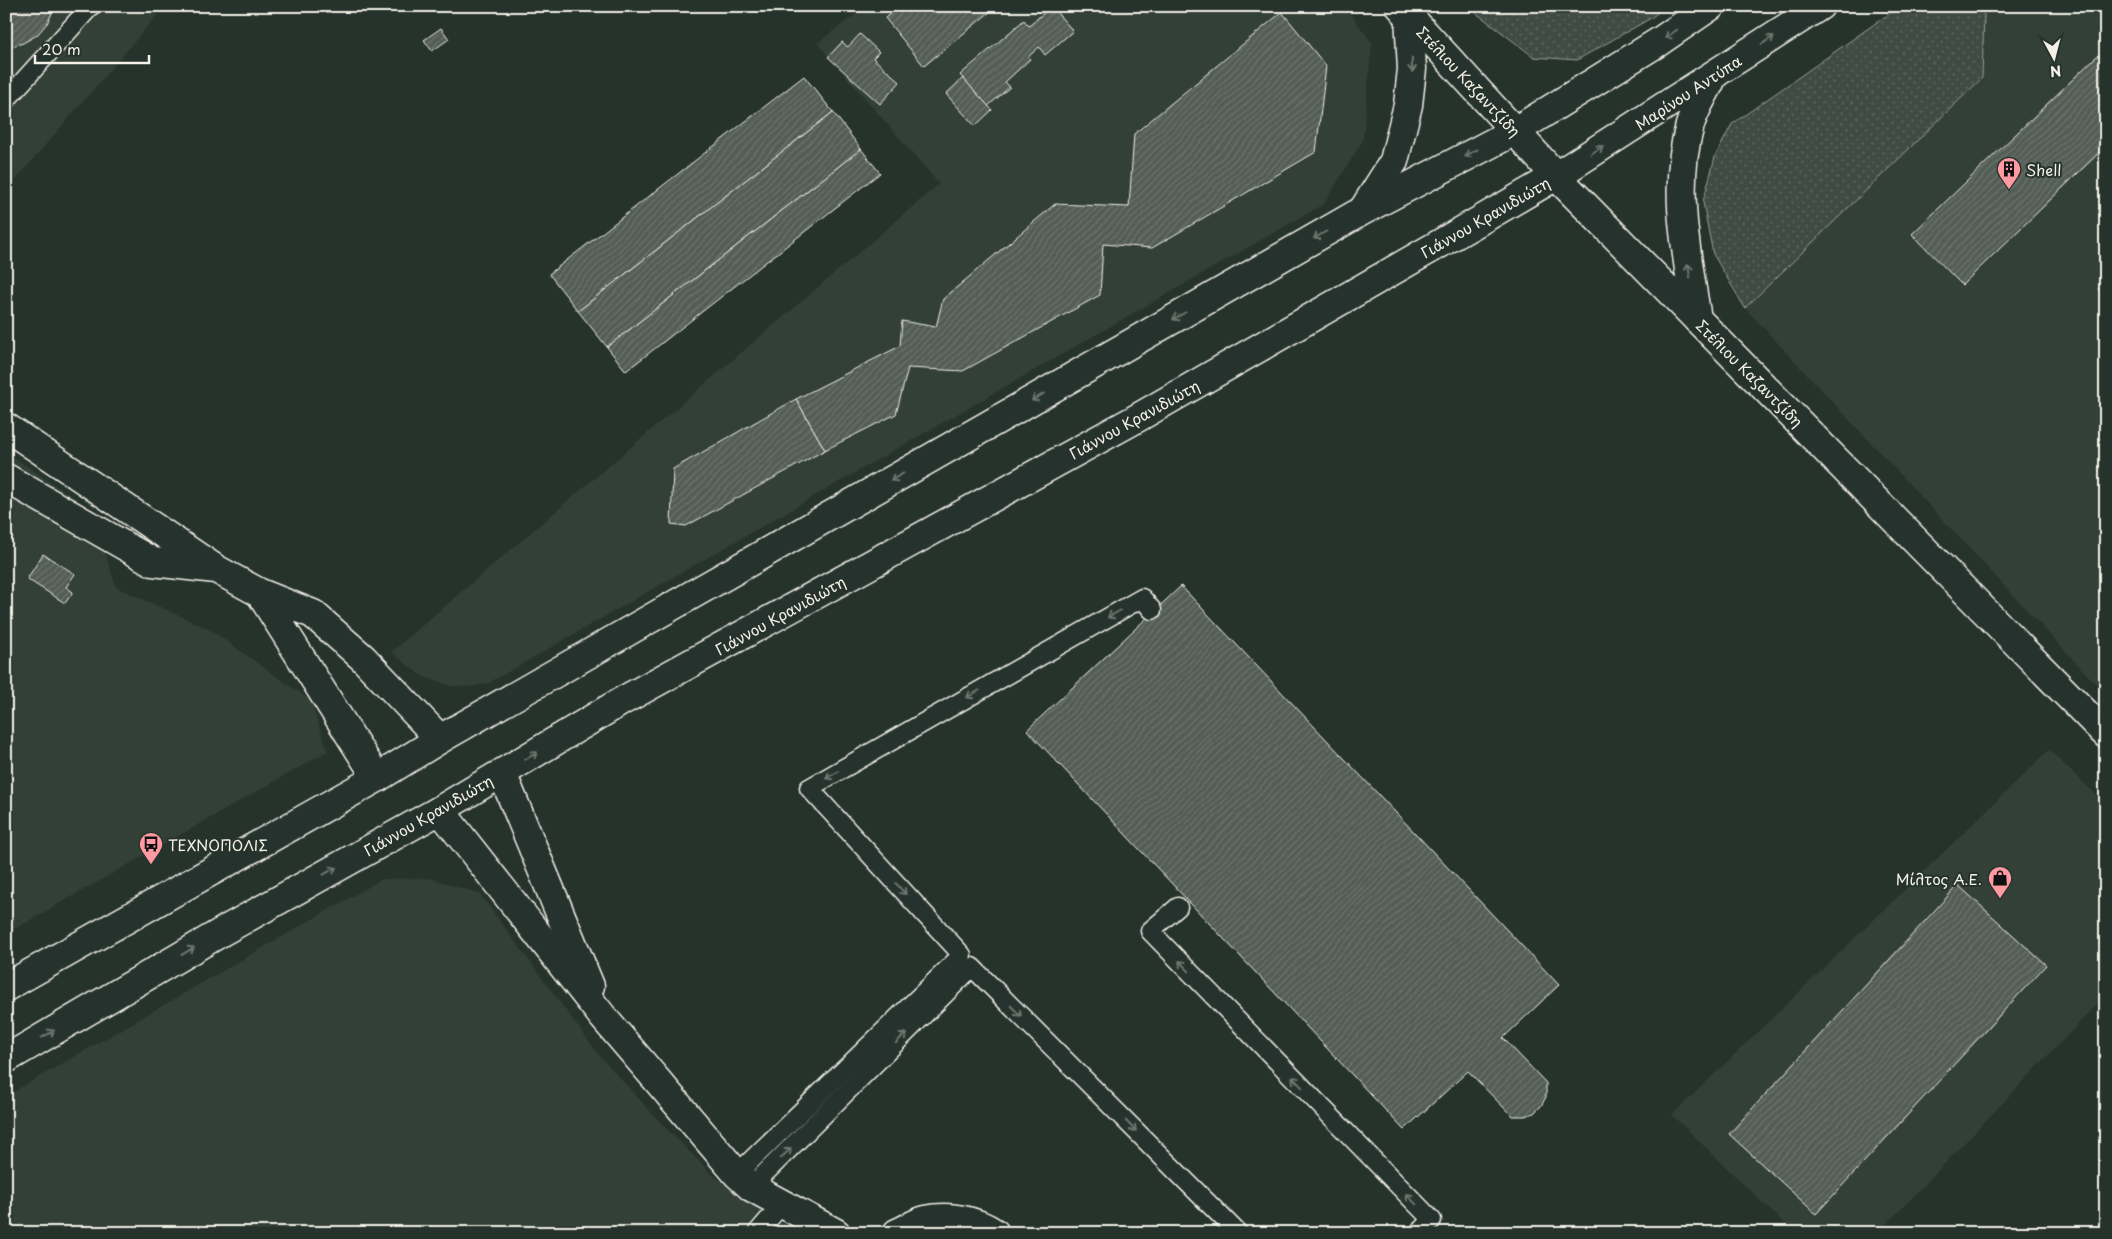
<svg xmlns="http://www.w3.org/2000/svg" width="2112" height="1239" viewBox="0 0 2112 1239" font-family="'Playpen Sans',sans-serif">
<defs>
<pattern id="grass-dots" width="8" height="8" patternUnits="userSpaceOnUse" patternTransform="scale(1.25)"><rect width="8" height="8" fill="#414b45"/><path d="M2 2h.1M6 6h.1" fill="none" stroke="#5d6560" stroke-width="1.8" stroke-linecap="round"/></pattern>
<pattern id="building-hatch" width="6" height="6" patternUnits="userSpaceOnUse" patternTransform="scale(1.25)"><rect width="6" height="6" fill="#525c55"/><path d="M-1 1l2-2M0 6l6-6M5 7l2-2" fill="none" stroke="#6c746d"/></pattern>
</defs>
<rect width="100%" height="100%" fill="#26332d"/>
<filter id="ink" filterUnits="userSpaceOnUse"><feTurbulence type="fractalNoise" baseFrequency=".02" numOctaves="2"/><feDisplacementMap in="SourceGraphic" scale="10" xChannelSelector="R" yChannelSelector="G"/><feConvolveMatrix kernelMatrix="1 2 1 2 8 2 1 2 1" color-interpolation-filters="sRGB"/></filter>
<g filter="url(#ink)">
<g fill="#333f39">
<polygon points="6,6 165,6 6,191"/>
<polygon points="867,6 1345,6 1372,43 1363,140 1324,204 487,684 469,687 451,686 422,676 391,652 939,184 817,43"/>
<polygon points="1970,6 2106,6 2106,695 1745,308 1982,78 1984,14"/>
<polygon points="6,452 92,510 116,587 211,630 310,700 328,751 6,934"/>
<polygon points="2049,750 2106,804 2106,995 1878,1233 1794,1233 1672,1115"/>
<polygon points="430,878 480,894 599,1055 661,1123 714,1176 788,1228 793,1233 6,1233 6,1096 382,879"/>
</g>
<g fill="url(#grass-dots)" stroke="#9a9e96">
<polygon points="1467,6 1666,6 1651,18 1577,60 1534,57"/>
<polygon points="1900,6 1970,6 1984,14 1982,78 1745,308 1713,254 1703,202 1715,157 1732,124"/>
</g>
<g fill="url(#building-hatch)" stroke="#f4f1e8">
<polygon points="6,6 55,6 48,22 37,35 23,43 10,47 6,52"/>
<polygon points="900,6 997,6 924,66 885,18"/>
<polygon points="1051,6 1073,31 1045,55 1039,47 1028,57 1030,59 1005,82 1010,87 988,106 960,75 1024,20 1029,26"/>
<polygon points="1282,12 1326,66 1316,152 1152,248 1103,244 1100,295 963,371 908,368 896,414 825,450 796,399 900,346 902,321 936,327 943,299 1055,204 1129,207 1134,134"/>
<polygon points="441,28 449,39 432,51 424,40"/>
<polygon points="860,34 879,52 873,58 900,82 880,104 828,57 842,42 848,47"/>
<polygon points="2098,55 2106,63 2106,146 1962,285 1912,234"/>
<polygon points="804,76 833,112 578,311 549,274"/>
<polygon points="963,78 992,110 975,126 946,94"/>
<polygon points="833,112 861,149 607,347 578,311"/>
<polygon points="861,149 880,173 626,371 607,347"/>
<polygon points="2106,282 2106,298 2098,289"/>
<polygon points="796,399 825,450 686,526 671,524 673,469"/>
<polygon points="43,554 75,574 66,587 73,592 65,603 27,579"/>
<polygon points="1181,586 1559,985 1503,1038 1546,1083 1546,1097 1541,1106 1534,1113 1525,1116 1512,1116 1468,1071 1404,1130 1027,730"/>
<polygon points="1958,885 2046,965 1816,1214 1729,1134"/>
</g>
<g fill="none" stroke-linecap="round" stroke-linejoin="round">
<g stroke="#f4f1e8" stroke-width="21">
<g id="lane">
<polyline points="6,100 91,6"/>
<polyline points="1178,907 1150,931 1432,1220 1418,1233"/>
<polyline points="737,1174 962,955 809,788 1142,598 1152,610"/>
<polyline points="751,1187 972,967 1238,1233"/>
<polyline points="757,1233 782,1204"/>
</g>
</g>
<g stroke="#f4f1e8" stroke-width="31">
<g id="street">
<polyline points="6,427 213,567"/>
<polyline points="6,478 153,562 216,569 260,593 377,778"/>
<polyline points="260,593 313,614 363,658 440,739"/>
<polyline points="502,773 590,986"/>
<polyline points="440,810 603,1017 737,1174 751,1187 836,1233"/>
<path d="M 897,1233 C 906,1229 917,1222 926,1220 C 949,1215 976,1220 995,1233"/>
</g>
</g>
<g stroke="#f4f1e8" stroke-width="31">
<g id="secondary">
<polyline points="1400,6 1556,176 2106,734"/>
<polyline points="1363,210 1394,161 1408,105 1412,69 1409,16"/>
<path d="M 1697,319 C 1687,256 1672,188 1690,125 C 1695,108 1706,92 1713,76"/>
<polyline points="6,987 377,778 440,739 1362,211 1515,131 1660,41 1711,6"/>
<polyline points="6,1059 225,930 440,810 622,701 1132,421 1479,221 1556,176 1820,6"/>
</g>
</g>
<use href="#lane" stroke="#26332d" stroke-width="18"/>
<use href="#street" stroke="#26332d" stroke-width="28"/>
<use href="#secondary" stroke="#26332d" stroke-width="28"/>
</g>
<defs><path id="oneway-shaft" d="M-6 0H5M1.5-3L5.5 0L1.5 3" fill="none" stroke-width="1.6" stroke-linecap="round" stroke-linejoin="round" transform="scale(1.25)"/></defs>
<g stroke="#6e766e">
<use href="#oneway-shaft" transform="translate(1671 34) rotate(145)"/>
<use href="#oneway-shaft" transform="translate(1768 40) rotate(-33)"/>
<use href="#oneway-shaft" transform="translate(1412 65) rotate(89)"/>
<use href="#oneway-shaft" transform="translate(1597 150) rotate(-32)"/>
<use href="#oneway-shaft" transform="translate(1471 153) rotate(152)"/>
<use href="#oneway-shaft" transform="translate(1320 235) rotate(150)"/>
<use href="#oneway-shaft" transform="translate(1689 271) rotate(-99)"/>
<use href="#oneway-shaft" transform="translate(1179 316) rotate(150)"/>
<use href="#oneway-shaft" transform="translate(1038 397) rotate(150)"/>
<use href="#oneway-shaft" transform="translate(897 477) rotate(150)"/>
<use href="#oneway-shaft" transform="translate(1114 614) rotate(150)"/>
<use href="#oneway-shaft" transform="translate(973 694) rotate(150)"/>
<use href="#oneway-shaft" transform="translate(531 756) rotate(-31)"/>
<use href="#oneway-shaft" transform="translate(832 775) rotate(150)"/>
<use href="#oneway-shaft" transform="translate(330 871) rotate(-29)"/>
<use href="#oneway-shaft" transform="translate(901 889) rotate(48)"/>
<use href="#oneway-shaft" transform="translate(188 951) rotate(-31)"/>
<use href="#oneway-shaft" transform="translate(1184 966) rotate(-134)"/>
<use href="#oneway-shaft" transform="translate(1016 1011) rotate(45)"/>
<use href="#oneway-shaft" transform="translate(48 1034) rotate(-31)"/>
<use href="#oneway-shaft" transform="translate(901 1038) rotate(-45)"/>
<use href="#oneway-shaft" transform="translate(1297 1082) rotate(-134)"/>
<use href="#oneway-shaft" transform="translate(1131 1126) rotate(45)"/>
<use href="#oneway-shaft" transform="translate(786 1153) rotate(-45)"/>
<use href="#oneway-shaft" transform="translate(1411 1199) rotate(-134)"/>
</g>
</g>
<defs>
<g id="building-pin" transform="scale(1.25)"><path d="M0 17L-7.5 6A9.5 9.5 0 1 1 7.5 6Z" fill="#ff9aa2" stroke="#26332d"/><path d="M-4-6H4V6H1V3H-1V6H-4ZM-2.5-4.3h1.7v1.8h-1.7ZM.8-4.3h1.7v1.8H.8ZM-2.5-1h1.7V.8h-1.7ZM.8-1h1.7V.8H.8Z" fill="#111"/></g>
<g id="bus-pin" transform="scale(1.25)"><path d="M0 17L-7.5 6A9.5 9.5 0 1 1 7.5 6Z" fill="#ff9aa2" stroke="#26332d"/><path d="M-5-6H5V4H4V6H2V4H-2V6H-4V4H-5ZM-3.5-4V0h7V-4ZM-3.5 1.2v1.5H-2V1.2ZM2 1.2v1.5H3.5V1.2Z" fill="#111"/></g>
<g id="shop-pin" transform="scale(1.25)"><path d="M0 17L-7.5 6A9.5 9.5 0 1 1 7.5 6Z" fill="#ff9aa2" stroke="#26332d"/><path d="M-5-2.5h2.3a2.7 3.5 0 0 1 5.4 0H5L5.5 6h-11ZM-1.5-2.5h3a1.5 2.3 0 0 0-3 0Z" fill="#111"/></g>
</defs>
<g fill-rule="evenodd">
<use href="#building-pin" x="2009" y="169"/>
<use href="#bus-pin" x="151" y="844"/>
<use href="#shop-pin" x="2000" y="878"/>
</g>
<g text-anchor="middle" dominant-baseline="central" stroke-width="4" stroke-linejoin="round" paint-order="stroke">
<g font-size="15" fill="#f4f1e8" stroke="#26332d">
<text transform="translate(1469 81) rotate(47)">Στέλιου Καζαντζίδη</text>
<text transform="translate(1688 92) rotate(-33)">Μαρίνου Αντύπα</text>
<text transform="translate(1485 217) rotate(-30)">Γιάννου Κρανιδιώτη</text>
<text transform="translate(1750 373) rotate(45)">Στέλιου Καζαντζίδη</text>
<text transform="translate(1134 419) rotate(-29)">Γιάννου Κρανιδιώτη</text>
<text transform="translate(780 615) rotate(-29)">Γιάννου Κρανιδιώτη</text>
<text transform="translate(428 815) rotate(-30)">Γιάννου Κρανιδιώτη</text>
</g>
<g font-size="15" fill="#f4f1e8" stroke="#26332d" text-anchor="start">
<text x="2026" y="169">Shell</text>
<text x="168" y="844">ΤΕΧΝΟΠΟΛΙΣ</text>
<text x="1982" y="878" text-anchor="end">Μίλτος Α.Ε.</text>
</g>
</g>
<rect width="2112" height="1239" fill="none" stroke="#26332d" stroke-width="25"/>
<rect x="12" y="12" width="2087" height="1214" fill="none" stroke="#f4f1e8" stroke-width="2" filter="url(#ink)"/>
<g transform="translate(2054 58) rotate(173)" stroke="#26332d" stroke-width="4" paint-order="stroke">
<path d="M0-4L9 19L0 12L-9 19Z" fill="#f4f1e8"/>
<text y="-8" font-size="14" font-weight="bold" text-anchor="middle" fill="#f4f1e8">N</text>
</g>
<path d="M35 55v8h114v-8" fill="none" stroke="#f4f1e8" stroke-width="2.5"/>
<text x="42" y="55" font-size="15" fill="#f4f1e8" stroke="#26332d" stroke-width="4" paint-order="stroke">20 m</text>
</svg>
